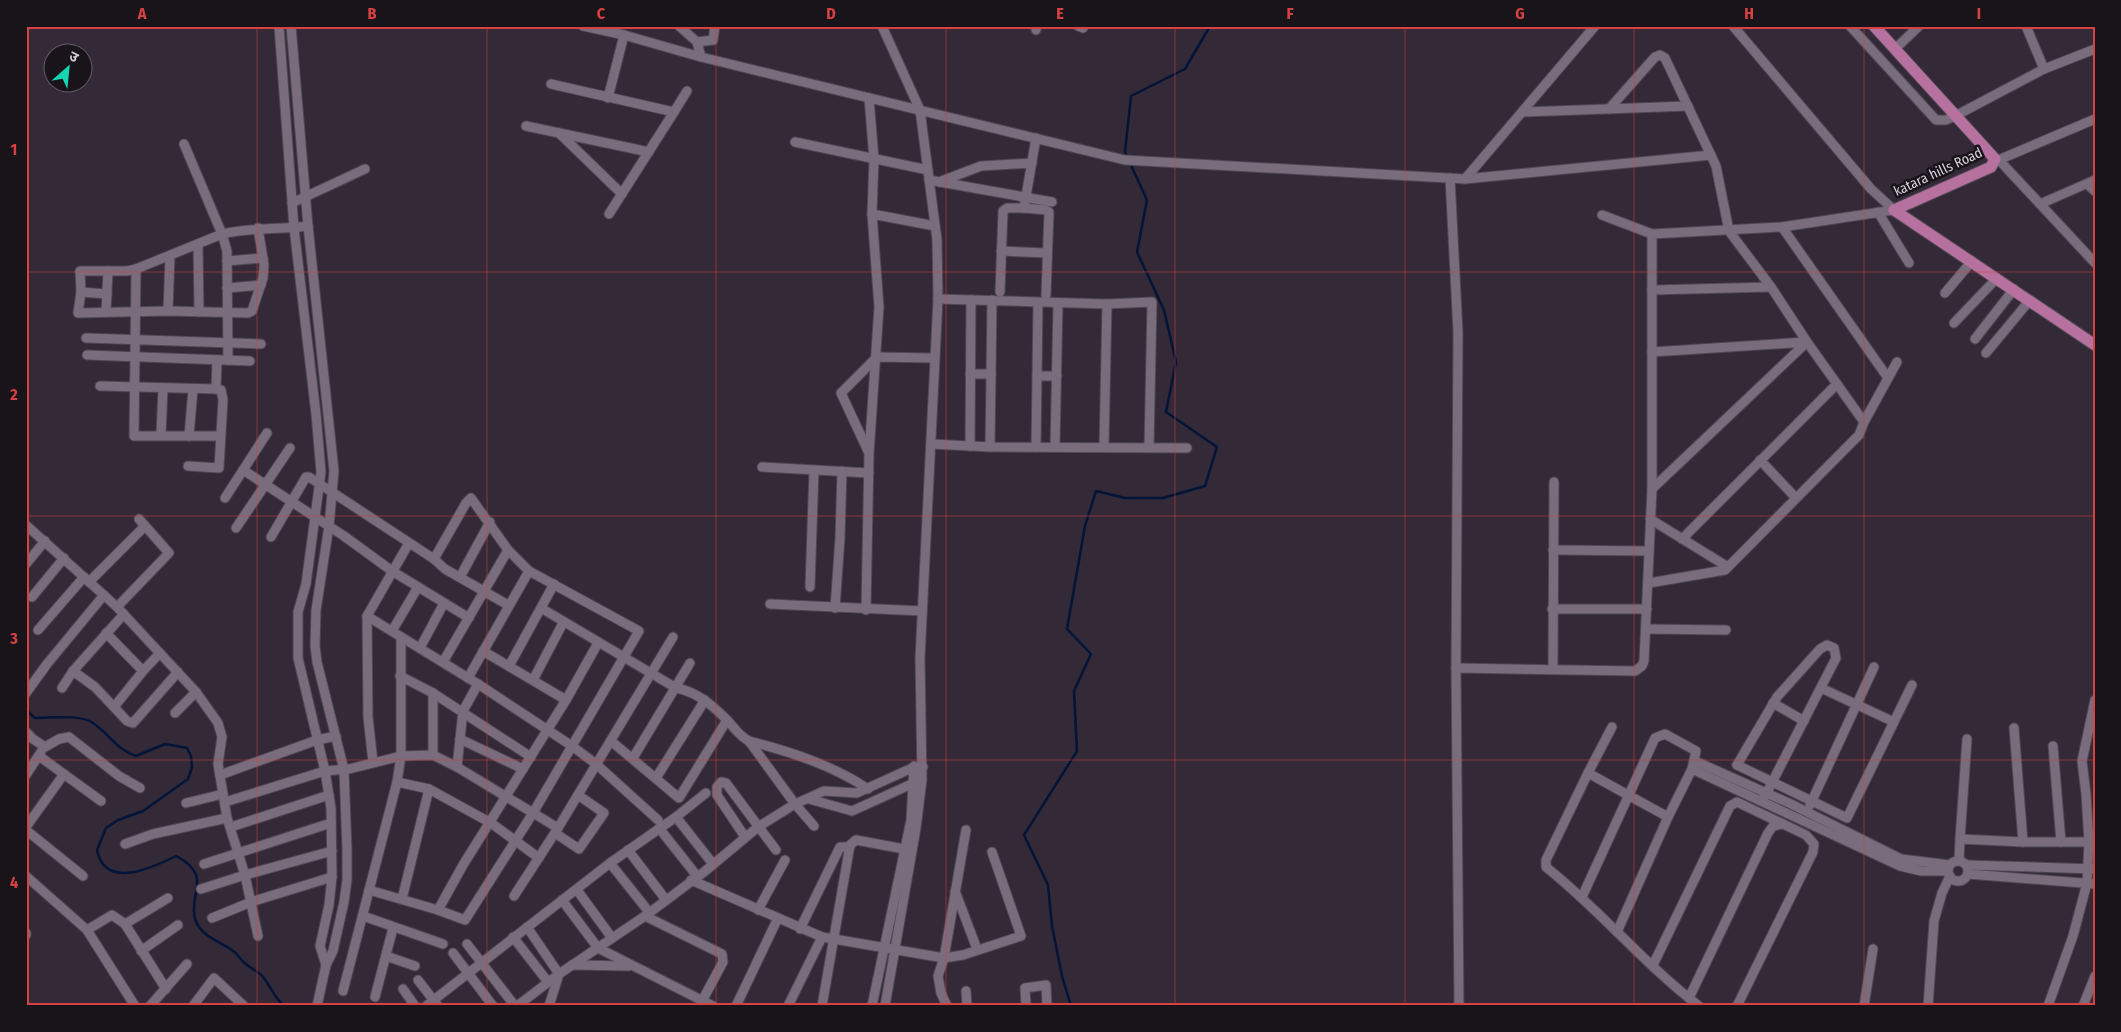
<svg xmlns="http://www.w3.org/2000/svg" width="2121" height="1032" viewBox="0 0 2121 1032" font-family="'Fira Sans Condensed','Noto Sans Devanagari',sans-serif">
<rect width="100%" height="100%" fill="#332937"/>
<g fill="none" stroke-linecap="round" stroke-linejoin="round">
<g stroke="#021438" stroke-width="2.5">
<polyline points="1128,158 1125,152 1131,96 1185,69 1210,26"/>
<path d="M 26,710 L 35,718 C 50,718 81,714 93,723 C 109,734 117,750 136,756 L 165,744 L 187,748 L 191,756 L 192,767 L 188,779 L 143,811 L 118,820 L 106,828 L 97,850 C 105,890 152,868 176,856 C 214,876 188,893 195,919 C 201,937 220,941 233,951 C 238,954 241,961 246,964 C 251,969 260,972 264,978 C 272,989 274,997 284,1006"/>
<polyline points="1071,1006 1062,976 1052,926 1048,885 1024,835 1077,751 1074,691 1091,654 1067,629 1085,526 1096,491 1125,498 1163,498 1205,486 1217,447 1166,412 1176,362 1164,310 1137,252 1147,200 1130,163"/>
</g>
<g stroke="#4f4653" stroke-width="11">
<g id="minor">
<polyline points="279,26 294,228 316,414 321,472 306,584 298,612 298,658 325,771 331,808 332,877 329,905 320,946 326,965"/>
<polyline points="291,26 308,226 334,471 329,526 316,610 315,646 317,662 344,770 347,849 347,880 344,902 333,951 326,965 317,1006"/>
<polyline points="583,26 624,35 701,57 1125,160 1465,179 1711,155"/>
<polyline points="679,26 697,42 701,57"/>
<polyline points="882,26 920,110 937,240 938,299 920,658 922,780 916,828 885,1006"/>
<polyline points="1078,26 1083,28"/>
<polyline points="1733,26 1871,189 1894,210"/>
<polyline points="1850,26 1936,120 1946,120 1955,116 2044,69 2095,49"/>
<polyline points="2026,26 2044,69"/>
<polyline points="1036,30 1037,26"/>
<polyline points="697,42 713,40 715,26"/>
<polyline points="1895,49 1919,26"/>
<polyline points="551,84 674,112 609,214"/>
<polyline points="608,98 624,35"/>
<polyline points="1609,109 1655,57 1660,55 1665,58 1716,166 1729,231 1771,287 1807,342 1864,422"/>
<polyline points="674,112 687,91"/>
<polyline points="1523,112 1688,106"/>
<polyline points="526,126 649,152"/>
<polyline points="559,133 622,194"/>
<polyline points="1036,138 1024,208 1046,210 1049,212 1046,295"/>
<polyline points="795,142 928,170"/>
<polyline points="184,144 222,234 227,251 228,360"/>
<polyline points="1999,160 2095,263"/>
<polyline points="1996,161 2095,119"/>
<polyline points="1450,178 1458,332 1456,668"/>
<polyline points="1465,179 1595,26"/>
<polyline points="929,180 1052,202"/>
<polyline points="939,182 981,166 1032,163"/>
<polyline points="2087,184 2095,191"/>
<polyline points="292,203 365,169"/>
<polyline points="2040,204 2095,180"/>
<polyline points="1878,212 1909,263"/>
<polyline points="872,214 935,226"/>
<polyline points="1602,215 1652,234"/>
<polyline points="1782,227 1888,378"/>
<path d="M 258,228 L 264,265 L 263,278 L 252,311 L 248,313 L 168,311 L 78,313 L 81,292 L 80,271 L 127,271 L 136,269 L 222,234 C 250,227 279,230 308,226"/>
<polyline points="198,245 199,312"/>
<polyline points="1001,251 1047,253"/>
<polyline points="227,261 263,258"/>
<polyline points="136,269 134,436 220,436"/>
<polyline points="227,288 261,285"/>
<polyline points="1652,290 1771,287"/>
<polyline points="81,292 107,294"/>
<polyline points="1000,292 1003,211 1007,208 1024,208"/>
<polyline points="1945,293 1972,261"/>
<polyline points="938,299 1107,304 1152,302 1149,447"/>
<polyline points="168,311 170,256"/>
<polyline points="106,312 108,271"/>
<polyline points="1954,323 1997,278"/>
<polyline points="86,338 261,344"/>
<polyline points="1975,339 2014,289"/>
<polyline points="1986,353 2030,300"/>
<polyline points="87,355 250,361"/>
<polyline points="970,374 991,374"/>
<polyline points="1037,376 1057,376"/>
<polyline points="100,386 216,389"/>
<polyline points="161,435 163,388"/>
<polyline points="189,436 193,389"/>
<polyline points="932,444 990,447 1187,448"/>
<polyline points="970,446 971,300"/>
<polyline points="1104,446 1107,304"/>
<polyline points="990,447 992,300"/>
<polyline points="1036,447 1038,303"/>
<polyline points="1055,447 1058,303"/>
<polyline points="868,451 841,393 877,357 934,358"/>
<polyline points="1760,460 1796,498"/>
<polyline points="188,466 219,468 223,400 221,390 216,389 217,360"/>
<polyline points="762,467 869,473"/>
<polyline points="243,470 344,536 392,571 469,618"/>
<polyline points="1652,489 1807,342 1652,352"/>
<polyline points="225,498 267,433"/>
<polyline points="1650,519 1728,567"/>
<polyline points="26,525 117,607 196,692 218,723 222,737 218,764 227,818 245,875 258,936"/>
<polyline points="236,528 290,448"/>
<polyline points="271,537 306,477 309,477 434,559 445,569 508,605"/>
<polyline points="1682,539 1837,384"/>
<polyline points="1553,550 1649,551"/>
<polyline points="26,564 45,541"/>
<polyline points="460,577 490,522"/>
<polyline points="89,582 145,526"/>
<polyline points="1649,583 1725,570 1859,435 1864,422 1897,362"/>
<polyline points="810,587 814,470"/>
<polyline points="32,597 64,558"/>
<polyline points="770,604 922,611"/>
<polyline points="117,607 169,553 139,519"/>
<path d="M 541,608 L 676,688 C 697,692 711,704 726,719 C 734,727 739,736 749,741 C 791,752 832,765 868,789"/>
<polyline points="835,608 840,538 842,471"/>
<polyline points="1552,609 1647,609"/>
<polyline points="866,610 869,454 879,307 872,214 874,159 869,98"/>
<polyline points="367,616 478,684 572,746 596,764 658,820"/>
<polyline points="1646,629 1726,630"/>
<polyline points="38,630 84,577"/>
<polyline points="392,631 418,587"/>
<polyline points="106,633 143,671"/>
<polyline points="420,648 444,603"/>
<polyline points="483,651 566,700"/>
<polyline points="443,662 508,550"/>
<polyline points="509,666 554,584"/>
<polyline points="1553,668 1554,482"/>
<polyline points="73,671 95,687 127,721 133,723 178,672"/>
<polyline points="400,676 433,693 531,757"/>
<polyline points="468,678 529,571"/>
<polyline points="533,680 563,623"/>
<polyline points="62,688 73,671 124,614"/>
<polyline points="1821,688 1894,722"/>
<polyline points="26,693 47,664 104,595"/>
<polyline points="433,693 433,755"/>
<polyline points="1773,703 1804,721"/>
<polyline points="114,707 143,671 160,653"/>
<polyline points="175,713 196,692"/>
<path d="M 1612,727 L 1588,773 L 1546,860 L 1546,867 C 1600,910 1644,964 1699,1006"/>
<polyline points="2014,728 2023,842"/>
<polyline points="26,732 33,739 45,747 59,739 69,737 119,776 140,788"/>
<polyline points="460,739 523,769"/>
<polyline points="611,741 679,798 727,720"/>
<polyline points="749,741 795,804 814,826"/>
<polyline points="2053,746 2061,842"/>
<polyline points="39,756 101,801"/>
<polyline points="633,758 690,663"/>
<polyline points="1695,761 1791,804 1901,859 1950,865"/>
<polyline points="373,762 368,717 367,616 409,543"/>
<polyline points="1737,765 1777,697 1820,649 1827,645 1834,648 1836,658 1763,800"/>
<polyline points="1737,765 1847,818 1912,685"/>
<polyline points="457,767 463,711 478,684"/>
<polyline points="1692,769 1900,866 1921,871 1948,871"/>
<polyline points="1588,773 1668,817"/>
<polyline points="26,775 41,752"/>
<polyline points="220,775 317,740 336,736"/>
<polyline points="656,778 705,700"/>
<polyline points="397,782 429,789 491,823 539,858"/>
<polyline points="809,799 852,811 916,782"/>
<polyline points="225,802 325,771 349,769 401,756 433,755 457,767 558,828"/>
<polyline points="186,803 223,794"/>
<polyline points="1810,805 1874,667"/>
<polyline points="676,817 706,793"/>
<polyline points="26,827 64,774"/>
<polyline points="231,827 329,795"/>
<polyline points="659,828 697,876"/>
<polyline points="26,830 83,876"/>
<polyline points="555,833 579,849 604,813 578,795"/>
<polyline points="745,837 717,795 717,787 721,782 726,783 776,850"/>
<polyline points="1960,839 1967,739"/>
<polyline points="125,844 153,834 227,818"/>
<polyline points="628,850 666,900"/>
<polyline points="1959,861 1960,839 2023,842 2089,842"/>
<circle cx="1958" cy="871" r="10"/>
<polyline points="610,863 649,912"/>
<polyline points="204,864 331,823"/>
<polyline points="1966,865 2095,869"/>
<polyline points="1968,874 2095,884"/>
<polyline points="26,876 87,930 135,1006"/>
<polyline points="691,880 822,937 944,958 963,955 1021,936 992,852"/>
<polyline points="201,889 245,875 332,851"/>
<polyline points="369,890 438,910 465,920 533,813 639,631 529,571 508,550 471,498 466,503 434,559"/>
<polyline points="577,890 612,938"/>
<polyline points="955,891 977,949"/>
<polyline points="514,896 558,828 673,637"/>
<polyline points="1582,897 1655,738 1665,734 1696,751 1692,769 1668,817 1617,932"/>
<polyline points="402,899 429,789"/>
<polyline points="562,900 598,948 713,1006"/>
<polyline points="438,910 463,865 566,700 598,643"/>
<polyline points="758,910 785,860"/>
<polyline points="363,916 443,944"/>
<polyline points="645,916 722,954 723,962 702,1001"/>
<polyline points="212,918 251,902 332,877"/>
<polyline points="527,927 559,974 549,1006"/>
<polyline points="800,929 840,847 850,847"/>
<polyline points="87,930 112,915 125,924"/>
<polyline points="26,933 26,935"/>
<polyline points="513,937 548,982"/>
<polyline points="467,944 515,1006"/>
<polyline points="141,951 178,925"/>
<polyline points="453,953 493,1006"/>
<polyline points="386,956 415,966"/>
<polyline points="572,965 629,966"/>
<polyline points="1653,965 1730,806 1737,802 1806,835 1814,844 1813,852 1737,1006"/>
<polyline points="418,980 438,1006"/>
<polyline points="166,989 125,924 168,898"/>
<polyline points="403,989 415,1006"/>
<polyline points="343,991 397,782 401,756 401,637"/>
<polyline points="966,991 967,1006"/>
<polyline points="375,997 393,928"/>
<polyline points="1689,998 1768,833 1773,826 1783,824"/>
<polyline points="150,1006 187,964"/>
<polyline points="193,1006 214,978 244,1006"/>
<polyline points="426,1006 610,863 676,817 713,864"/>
<polyline points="517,1006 559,974 645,916 704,872 758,827 795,804 824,791 857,793 912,768 923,767"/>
<polyline points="736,1006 778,918"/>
<polyline points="788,1006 822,937"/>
<polyline points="822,1006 850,845 856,840 904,849"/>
<polyline points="872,1006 911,820 914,766"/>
<polyline points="947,1006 941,993 938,976 944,958 966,830"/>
<polyline points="1026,1006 1025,988 1046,985 1047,1006"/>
<polyline points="1459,1006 1456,668 1635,671 1642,666 1644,661 1652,489 1652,234 1782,227 1894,210"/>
<polyline points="1864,1006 1873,949"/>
<polyline points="1928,1006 1934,921 1942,893 1950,876"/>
<polyline points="2048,1006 2073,936 2087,883 2089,842 2086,794 2082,761 2095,700"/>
<polyline points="2083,1006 2095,976"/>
</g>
</g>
<g stroke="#4f4653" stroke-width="13">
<g id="major">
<polyline points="1874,26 1995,159 1991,167 1894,210"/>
<polyline points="1894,210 2095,345"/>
</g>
</g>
<use href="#minor" stroke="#786c7d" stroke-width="9"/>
<use href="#major" stroke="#b6719f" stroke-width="11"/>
</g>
<path fill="none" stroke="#d64142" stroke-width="1" stroke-opacity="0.55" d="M 257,26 L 257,1006M 487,26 L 487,1006M 716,26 L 716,1006M 946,26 L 946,1006M 1175,26 L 1175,1006M 1405,26 L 1405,1006M 1634,26 L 1634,1006M 1864,26 L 1864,1006M 26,272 L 2095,272M 26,516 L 2095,516M 26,760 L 2095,760"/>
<g text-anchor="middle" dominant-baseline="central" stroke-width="5" stroke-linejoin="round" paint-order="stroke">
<g font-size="14" fill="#d5cfd8" stroke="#18141a">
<text transform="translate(1938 172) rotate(-25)">katara hills Road</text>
</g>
</g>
<rect width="2121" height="1032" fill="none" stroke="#18141a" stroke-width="55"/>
<g transform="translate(68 68) rotate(27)"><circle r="24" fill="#18141a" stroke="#645f66"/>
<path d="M0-4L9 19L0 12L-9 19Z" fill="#16d5b3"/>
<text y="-8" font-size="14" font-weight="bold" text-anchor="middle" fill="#d5cfd8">उ</text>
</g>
<rect x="28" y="28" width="2066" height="976" fill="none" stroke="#d64142" stroke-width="2"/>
<g font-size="16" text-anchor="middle" font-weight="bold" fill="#d64142">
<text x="142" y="19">A</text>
<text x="372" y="19">B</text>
<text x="601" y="19">C</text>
<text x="831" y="19">D</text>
<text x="1060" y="19">E</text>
<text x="1290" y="19">F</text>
<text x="1520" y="19">G</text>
<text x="1749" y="19">H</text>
<text x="1979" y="19">I</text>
<text x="14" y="155">1</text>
<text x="14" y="400">2</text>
<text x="14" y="644">3</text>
<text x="14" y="888">4</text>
</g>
</svg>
